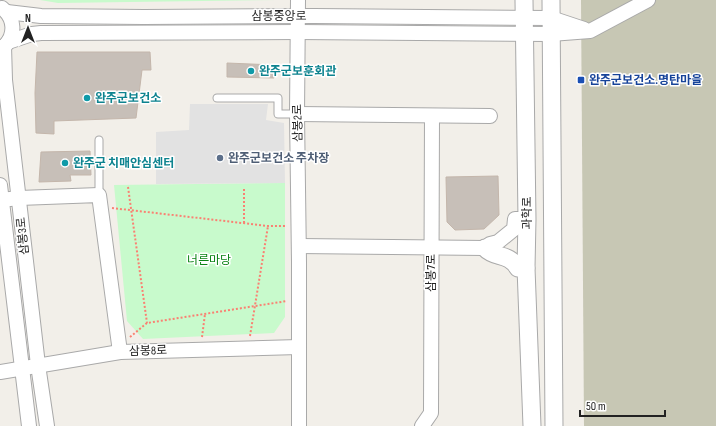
<svg xmlns="http://www.w3.org/2000/svg" width="716" height="426" viewBox="0 0 716 426" font-family="'Sofia Sans Condensed','Noto Sans KR',sans-serif">
<rect width="100%" height="100%" fill="#f2efe9"/>
<polygon fill="#c7c7b4" points="581,0 716,0 716,426 584,426"/>
<g fill="#c8facc">
<polygon points="40,0 277,0 58,3"/>
<polygon points="285,183 285,317 274,333 143,339 127,321 114,185"/>
</g>
<polygon fill="#e2e2e2" points="190,104 268,104 266,120 284,123 285,183 156,184 156,132 189,130"/>
<g fill="#c7bfb8" stroke="#c4b6ab">
<polygon points="37,52 150,52 151,70 142,70 136,118 54,121 54,134 36,133 35,93"/>
<polygon points="227,63 274,65 274,78 227,77"/>
<polygon points="90,151 91,175 70,175 71,181 39,182 41,152"/>
<polygon points="498,176 499,215 484,229 455,230 447,222 446,177"/>
</g>
<g fill="none" stroke-linecap="round" stroke-linejoin="round">
<g stroke="#a9a9a9" stroke-width="9">
<g id="service">
<polyline points="217,98 278,98 278,114 297,114"/>
<polyline points="99,140 99,195"/>
</g>
</g>
<g stroke="#a9a9a9" stroke-width="16">
<g id="minor">
<polyline points="298,0 297,114 299,262 299,426"/>
<path d="M 2,8 C 15,18 16,35 4,47"/>
<polyline points="7,12 41,16 144,17 314,16 551,18 584,29"/>
<polyline points="8,42 32,34 41,33 298,32 551,34 590,31 648,0"/>
<polyline points="4,46 5,80 38,365 47,426"/>
<polyline points="297,114 490,116"/>
<polyline points="0,185 29,426"/>
<polyline points="1,200 19,198 99,195 120,352"/>
<polyline points="299,246 485,248 490,244 498,242 514,229 515,219 527,219"/>
<polyline points="0,372 120,352 299,347"/>
<polyline points="422,426 431,413 432,116"/>
</g>
</g>
<g stroke="#a9a9a9" stroke-width="19">
<g id="tertiary">
<polyline points="524,0 527,219 526,268 532,426"/>
<polyline points="551,0 554,426"/>
<path d="M 485,248 C 495,259 508,252 518,268 L 526,268"/>
</g>
</g>
<g stroke="#fa8072" stroke-width="2" stroke-dasharray="2 2" stroke-linecap="butt">
<polyline points="128,187 147,323"/>
<polyline points="112,208 268,226 287,226"/>
<polyline points="244,223 244,187"/>
<polyline points="250,336 268,226"/>
<polyline points="130,337 147,323 287,301"/>
<polyline points="202,337 205,314"/>
</g>
<use href="#service" stroke="#fff" stroke-width="7"/>
<use href="#minor" stroke="#fff" stroke-width="14"/>
<use href="#tertiary" stroke="#fff" stroke-width="17"/>
</g>
<g fill="#0f9aa8" stroke="#fff" stroke-width="1.5">
<circle cx="251" cy="71" r="4"/>
<circle cx="87" cy="98" r="4"/>
<circle cx="65" cy="163" r="4"/>
</g>
<rect fill="#1a4fb4" stroke="#fff" stroke-width="1.5" x="577" y="76" width="8" height="8" rx="2"/>
<circle fill="#5c6f8a" stroke="#fff" stroke-width="1.5" cx="220" cy="158" r="4"/>
<g text-anchor="middle" dominant-baseline="central" stroke-width="3" stroke-linejoin="round" paint-order="stroke">
<g font-size="12" fill="#222" stroke="#fff">
<text x="279" y="16">삼봉중앙로</text>
<text transform="translate(298 123) rotate(-91)">삼봉2로</text>
<text transform="translate(527 213) rotate(-90)">과학로</text>
<text transform="translate(23 236) rotate(-96)">삼봉3로</text>
<text transform="translate(431 273) rotate(-90)">삼봉7로</text>
<text transform="translate(148 351) rotate(-2)">삼봉8로</text>
</g>
<g font-size="12" font-weight="bold" fill="#0d838f" stroke="#fff" text-anchor="start">
<text x="259" y="71">완주군보훈회관</text>
<text x="95" y="98">완주군보건소</text>
<text x="73" y="163">완주군 치매안심센터</text>
</g>
<g font-size="12" font-weight="bold" fill="#164399" stroke="#fff" text-anchor="start">
<text x="589" y="80">완주군보건소.명탄마을</text>
</g>
<g font-size="12" font-weight="bold" fill="#4e5e75" stroke="#fff" text-anchor="start">
<text x="228" y="158">완주군보건소 주차장</text>
</g>
<g font-size="12" fill="#0c8416" stroke="#fff">
<text x="209" y="260">너른마당</text>
</g>
</g>
<g transform="translate(28 28)" stroke="#ffffff" stroke-width="3" paint-order="stroke">
<path d="M0-3L7 15L0 10L-7 15Z" fill="#222222"/>
<text y="-6" font-size="11" font-weight="bold" text-anchor="middle" fill="#222222">N</text>
</g>
<path d="M580 410v6h85v-6" fill="none" stroke="#222222" stroke-width="2"/>
<text x="586" y="410" font-size="12" fill="#222222" stroke="#ffffff" stroke-width="3" paint-order="stroke">50 m</text>
</svg>
